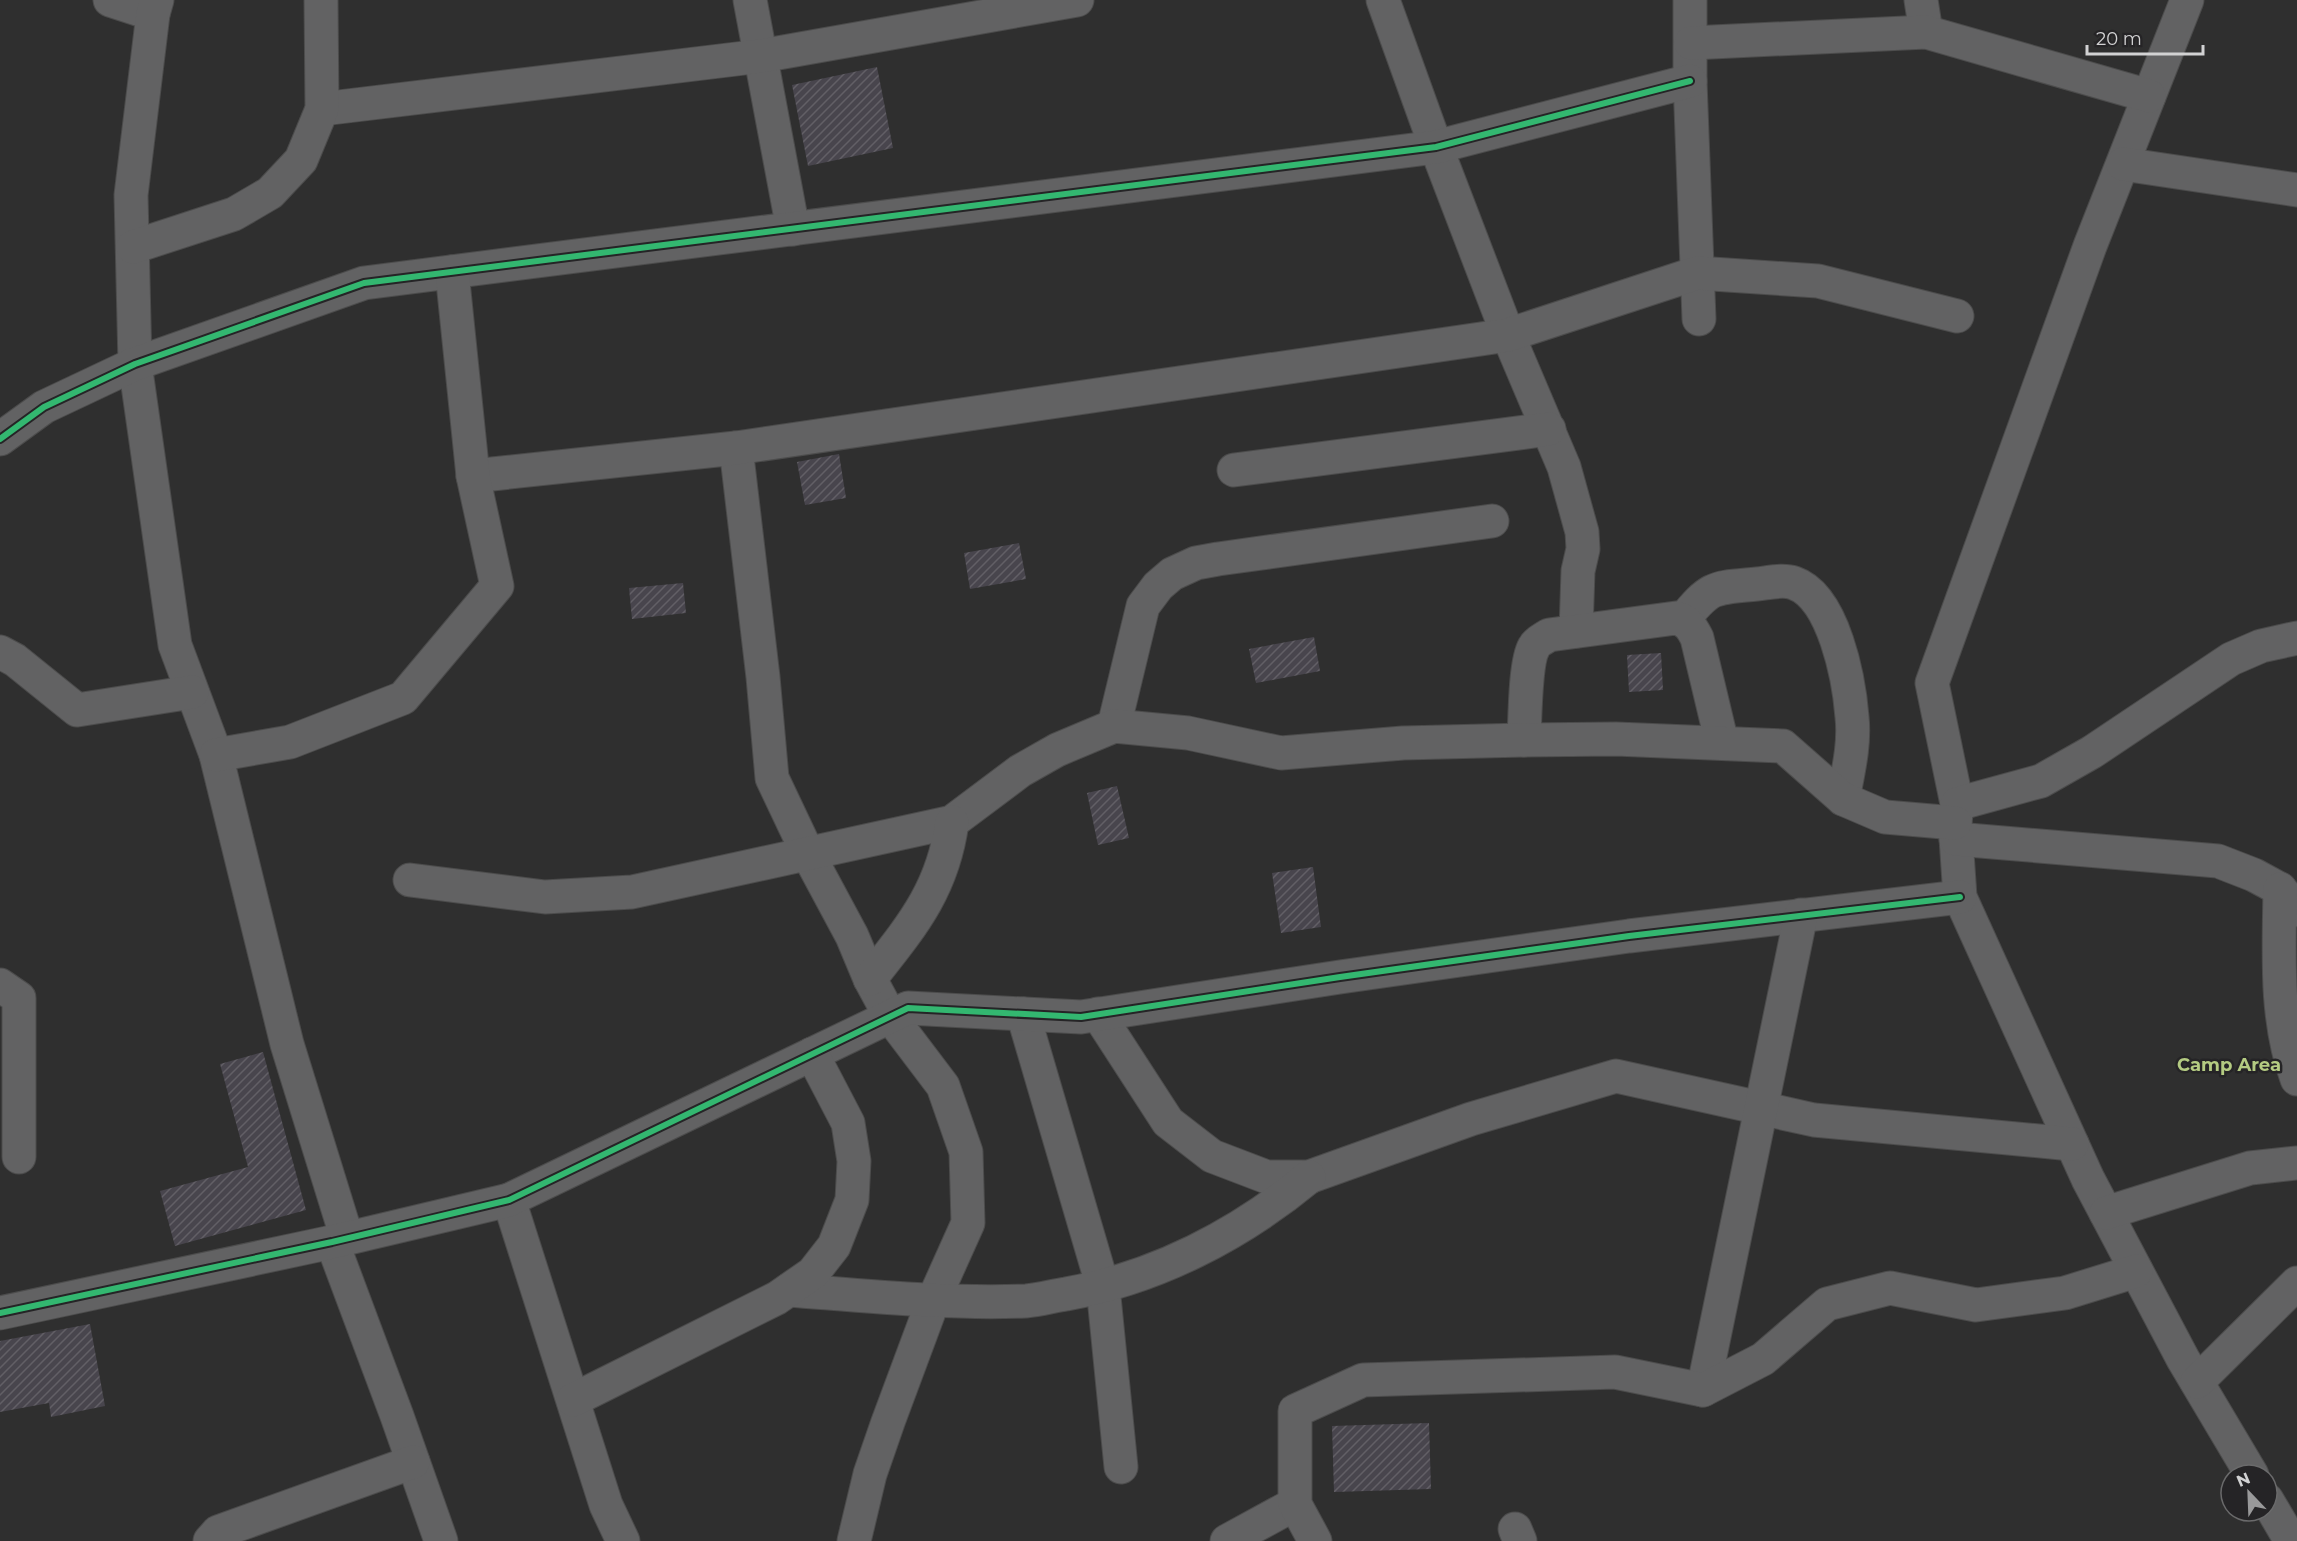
<svg xmlns="http://www.w3.org/2000/svg" width="2297" height="1541" viewBox="0 0 2297 1541" font-family="Montserrat,sans-serif">
<defs>
<pattern id="building-hatch" width="6" height="6" patternUnits="userSpaceOnUse" patternTransform="scale(1.5)"><rect width="6" height="6" fill="#48454d"/><path d="M-1 1l2-2M0 6l6-6M5 7l2-2" fill="none" stroke="#625f66"/></pattern>
</defs>
<rect width="100%" height="100%" fill="#2f2f2f"/>
<g fill="url(#building-hatch)">
<polygon points="877,67 893,148 808,166 792,85"/>
<polygon points="839,454 846,498 805,505 797,462"/>
<polygon points="1019,543 1026,579 970,589 964,553"/>
<polygon points="683,583 686,613 632,619 629,588"/>
<polygon points="1314,637 1320,671 1256,683 1249,649"/>
<polygon points="1661,653 1663,690 1629,692 1627,655"/>
<polygon points="1117,786 1129,838 1098,845 1087,793"/>
<polygon points="1313,867 1321,927 1281,933 1272,873"/>
<polygon points="263,1052 306,1210 175,1246 160,1191 248,1167 220,1064"/>
<polygon points="90,1324 105,1406 51,1417 49,1403 0,1412 0,1341"/>
<polygon points="1429,1423 1431,1489 1334,1492 1332,1426"/>
</g>
<g fill="none" stroke-linecap="round" stroke-linejoin="round">
<g stroke="#4c4c4c" stroke-width="35">
<g id="minor">
<polyline points="110,0 153,14"/>
<polyline points="157,0 153,14 131,195 135,364 175,645 216,755 287,1044 347,1238"/>
<polyline points="750,0 793,229"/>
<polyline points="1383,0 1436,147 1508,335 1564,467 1582,532 1583,549 1578,571 1576,631"/>
<polyline points="1690,0 1690,81 1699,319"/>
<polyline points="1921,0 1926,32"/>
<polyline points="2187,0 2090,246 1932,683 1957,804 1955,823 1960,897 2088,1179 2183,1359 2252,1475"/>
<polyline points="1691,43 1926,32 2149,96"/>
<polyline points="322,109 761,56 1077,0"/>
<polyline points="2123,164 2297,190"/>
<polyline points="133,247 234,214 270,193 301,160 322,109 321,0"/>
<polyline points="0,439 44,407 135,364 364,283 1436,147 1690,81"/>
<polyline points="736,448 763,677 772,778 808,854 852,936 870,979 890,1016 943,1086 966,1152 968,1223 933,1301 888,1422 870,1474 854,1541"/>
<polyline points="1234,470 1549,429"/>
<polyline points="473,476 736,448 1508,335 1697,273 1818,281 1957,316"/>
<path d="M 1683,620 C 1711,585 1714,588 1757,584 C 1768,583 1783,579 1794,583 C 1834,597 1849,679 1852,717 C 1855,744 1848,772 1843,799"/>
<polyline points="0,652 15,660 77,710 192,692"/>
<polyline points="1114,726 1143,606 1158,586 1172,574 1196,563 1218,559 1492,521"/>
<path d="M 1524,740 C 1525,720 1525,662 1534,647 C 1537,641 1543,639 1549,635 L 1676,618 C 1688,621 1692,628 1697,638 L 1722,743"/>
<polyline points="216,755 290,742 403,698 497,586 473,476 452,272"/>
<polyline points="1957,804 2041,781 2092,752 2231,659 2261,646 2297,638"/>
<polyline points="1956,839 2218,861 2254,875 2280,889 2297,910"/>
<polyline points="410,880 545,897 632,892 952,822 1020,771 1057,750 1114,726 1188,733 1281,753 1403,743 1524,740 1616,739 1783,746 1843,799 1885,817 1955,823"/>
<path d="M 2280,889 C 2279,953 2275,1019 2297,1079"/>
<path d="M 870,979 C 911,927 943,890 952,822"/>
<polyline points="0,985 19,998 19,1157"/>
<polyline points="1023,1014 1103,1287 1121,1467"/>
<polyline points="1098,1014 1168,1122 1212,1156 1267,1177 1309,1177 1471,1119 1616,1076 1814,1120 2072,1144"/>
<polyline points="509,1200 606,1505 623,1541"/>
<polyline points="2106,1213 2250,1168 2297,1163"/>
<polyline points="332,1242 397,1416 441,1541"/>
<path d="M 789,1290 C 868,1296 947,1304 1026,1301 C 1039,1300 1053,1296 1066,1294 C 1156,1278 1239,1235 1309,1177"/>
<polyline points="0,1313 332,1242 509,1200 908,1008 1081,1017 1340,977 1629,936 1960,897"/>
<polyline points="2197,1382 2297,1283"/>
<polyline points="1703,1390 1801,915"/>
<polyline points="573,1400 777,1298 813,1273 834,1246 852,1200 854,1161 848,1123 812,1054"/>
<polyline points="2267,1500 2291,1541"/>
<polyline points="1515,1529 1520,1541"/>
<polyline points="210,1541 218,1532 413,1462"/>
<polyline points="1227,1541 1295,1504"/>
<polyline points="1315,1541 1295,1504 1295,1411 1363,1380 1615,1372 1703,1390 1763,1359 1827,1304 1890,1288 1976,1305 2065,1293 2136,1271"/>
</g>
</g>
<use href="#minor" stroke="#626263" stroke-width="33"/>
<g stroke="#252426" stroke-width="10">
<g id="cycleway">
<polyline points="0,439 44,407 135,364 364,283 1436,147 1690,81"/>
<polyline points="0,1313 332,1242 509,1200 908,1008 1081,1017 1340,977 1629,936 1960,897"/>
</g>
</g>
<use href="#cycleway" stroke="#33b770" stroke-width="6"/>
</g>
<g text-anchor="middle" dominant-baseline="central" stroke-width="5" stroke-linejoin="round" paint-order="stroke">
<g font-size="18" font-weight="bold" fill="#b4cb82" stroke="#252426">
<text x="2229" y="1065">Camp Area</text>
</g>
</g>
<g transform="translate(2249 1493) rotate(337)"><circle r="28" fill="#252426" stroke="#6a6a6b" stroke-width="1.5"/>
<path d="M0-4.5L10 22L0 15L-10 22Z" fill="#99999a"/>
<text y="-9" font-size="16" font-weight="bold" text-anchor="middle" fill="#d2d2d3">N</text>
</g>
<path d="M2087 45v9h116v-9" fill="none" stroke="#d2d2d3" stroke-width="3"/>
<text x="2096" y="45" font-size="18" fill="#d2d2d3" stroke="#252426" stroke-width="4.5" paint-order="stroke">20 m</text>
</svg>
